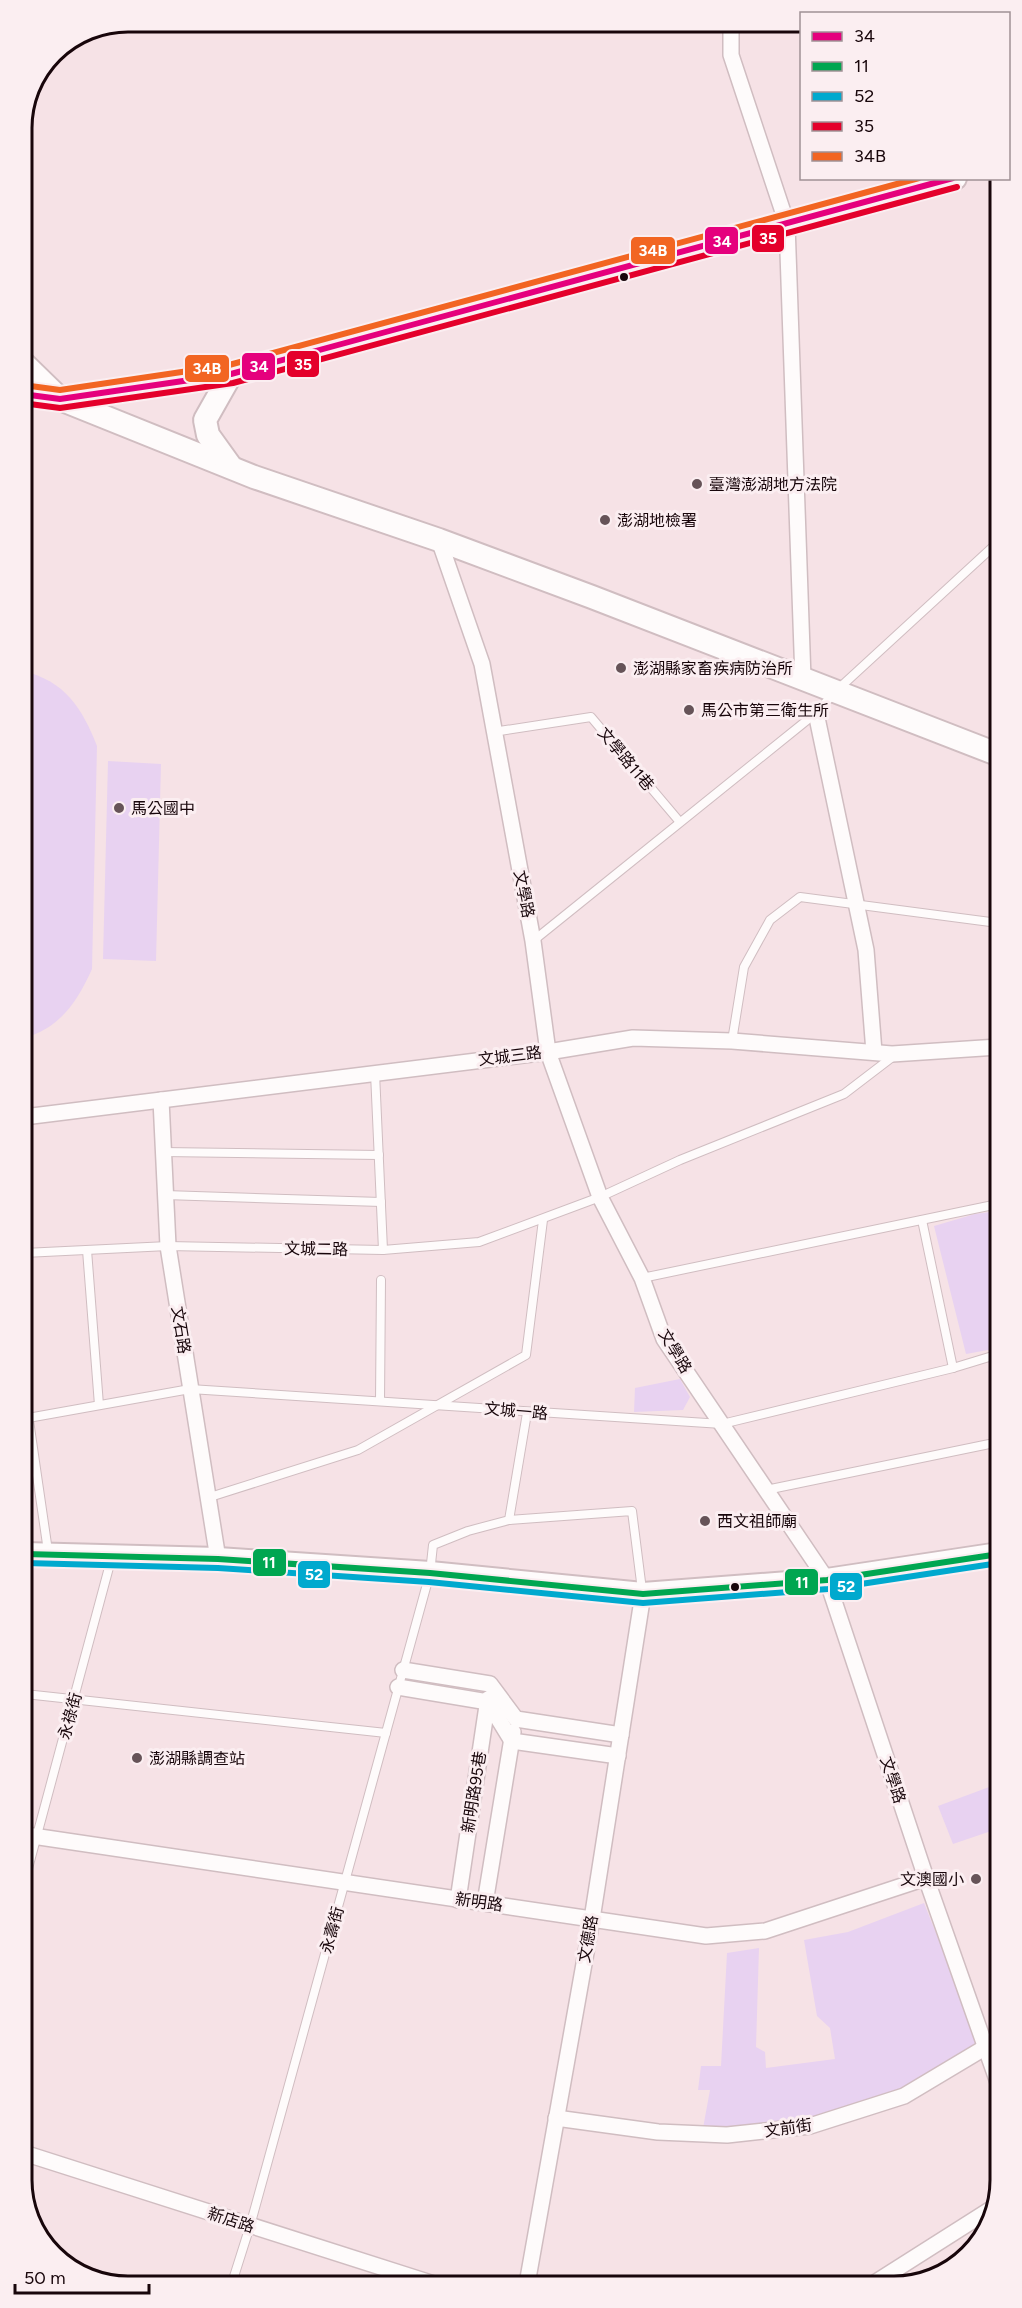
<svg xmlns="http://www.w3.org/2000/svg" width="1022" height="2308" viewBox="0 0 1022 2308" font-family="Figtree,'Noto Sans TC',sans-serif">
<rect width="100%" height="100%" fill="#f6e2e6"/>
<g fill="#e8d2f1">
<path d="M 23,671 C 65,681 82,708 97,746 L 92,969 C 77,1002 60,1028 24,1038 Z"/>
<polygon points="108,761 161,764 156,961 103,959"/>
<polygon points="998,1211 999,1348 966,1354 934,1226 975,1214"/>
<polygon points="680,1379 690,1397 683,1410 634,1412 635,1388"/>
<polygon points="1000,1783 1000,1828 953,1844 938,1806"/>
<polygon points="924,1903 981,2046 903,2091 810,2121 703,2128 710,2090 698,2090 701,2066 721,2066 727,1953 759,1948 756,2047 765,2052 766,2068 835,2059 830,2028 817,2016 804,1940 848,1932"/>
</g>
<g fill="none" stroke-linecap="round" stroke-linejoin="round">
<g stroke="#d0bdc1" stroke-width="10">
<g id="lane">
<polyline points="493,732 591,717 679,821"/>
<polyline points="533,941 816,713 836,691 996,544"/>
<polyline points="732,1041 744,967 770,920 800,897 998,923"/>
<polyline points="375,1073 383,1250"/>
<polyline points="163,1152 379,1155"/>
<polyline points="165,1195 381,1202"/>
<polyline points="922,1220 953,1368"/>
<polyline points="87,1250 99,1405"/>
<polyline points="24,1253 168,1246 383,1250 479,1242 600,1197 680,1160 844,1094 895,1055"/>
<polyline points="642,1278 998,1204"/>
<polyline points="994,1355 999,1371"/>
<polyline points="25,1393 48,1551"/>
<polyline points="380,1401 381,1280"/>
<polyline points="28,1418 190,1389 722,1424 953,1368 999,1354"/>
<polyline points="766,1490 999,1442"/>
<polyline points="210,1497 358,1450 526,1355 543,1220"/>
<polyline points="509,1520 527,1413"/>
<polyline points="25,1694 386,1733"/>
<polyline points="26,1876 111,1560"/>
<polyline points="231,2286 250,2226 430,1573 433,1545 468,1531 509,1520 632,1511 642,1590"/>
</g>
</g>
<g stroke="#d0bdc1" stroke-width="18">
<g id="street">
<polyline points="731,21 731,55 787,224 803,679"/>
<polyline points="439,540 482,664 533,941 548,1052 600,1197 642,1278 664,1339 827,1580 926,1878 1001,2091"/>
<polyline points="816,713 866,950 874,1052"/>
<polyline points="161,1100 168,1246 218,1559"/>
<polyline points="24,1117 548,1052 633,1038 732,1041 892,1054 998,1047"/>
<polyline points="403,1670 490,1684 516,1719 621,1735"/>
<polyline points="398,1687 488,1702 512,1741 618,1756"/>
<polyline points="26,1835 706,1936 765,1931 926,1878"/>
<polyline points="458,1900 488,1699"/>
<polyline points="485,1903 513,1732"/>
<polyline points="556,2118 658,2132 727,2135 810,2126 904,2096 1001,2038"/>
<polyline points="27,2154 437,2285"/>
<polyline points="876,2282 991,2209"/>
<polyline points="527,2284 592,1919 643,1594"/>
</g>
</g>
<g stroke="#d0bdc1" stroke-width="26">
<g id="secondary">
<polyline points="22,362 60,399"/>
<polyline points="22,394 60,399 254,477 439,540 592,597 997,754"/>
<polyline points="61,399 242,371 955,178"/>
<polyline points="231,467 208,435 205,420 231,374"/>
<polyline points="25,1554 218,1559 430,1573 643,1594 827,1580 999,1554"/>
</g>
</g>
<use href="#lane" stroke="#fefbfb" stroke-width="8"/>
<use href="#street" stroke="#fefbfb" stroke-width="15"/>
<use href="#secondary" stroke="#fefbfb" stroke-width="22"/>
<g stroke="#fbeef1" stroke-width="10">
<polyline id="bus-1" points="22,394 60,399 231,374 953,178"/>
</g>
<g stroke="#fbeef1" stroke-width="10">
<polyline id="bus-2" points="25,1554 218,1559 430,1573 643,1594 827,1580 999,1554"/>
</g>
<g stroke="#fbeef1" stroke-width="10">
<polyline id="bus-3" points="25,1563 218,1568 429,1582 643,1603 828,1589 999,1563"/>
</g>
<g stroke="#fbeef1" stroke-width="10">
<polyline id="bus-4" points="22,403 60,408 233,383 957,187"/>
</g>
<g stroke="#fbeef1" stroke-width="10">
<polyline id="bus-5" points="23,385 60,390 229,365 919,178"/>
</g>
<use href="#bus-1" stroke="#e5007d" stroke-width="6"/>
<use href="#bus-2" stroke="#00a651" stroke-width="6"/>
<use href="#bus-3" stroke="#00a9ce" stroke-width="6"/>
<use href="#bus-4" stroke="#e4002b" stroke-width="6"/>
<use href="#bus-5" stroke="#f26522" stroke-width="6"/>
</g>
<g fill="#18060b" stroke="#fbeef1" stroke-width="2">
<circle cx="624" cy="277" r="5"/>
<circle cx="735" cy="1587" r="5"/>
</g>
<g fill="#665358" stroke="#fbeef1" stroke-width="2">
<circle cx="697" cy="484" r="6"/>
<circle cx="605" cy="520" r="6"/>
<circle cx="621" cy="668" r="6"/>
<circle cx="689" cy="710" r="6"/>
<circle cx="119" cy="808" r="6"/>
<circle cx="705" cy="1521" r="6"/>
<circle cx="137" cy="1758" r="6"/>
<circle cx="976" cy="1879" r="6"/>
</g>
<g text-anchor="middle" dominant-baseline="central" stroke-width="6" stroke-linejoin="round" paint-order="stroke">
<g font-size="16" fill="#18060b" stroke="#fbeef1" text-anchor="start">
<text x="709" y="484">臺灣澎湖地方法院</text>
<text x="617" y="520">澎湖地檢署</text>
<text x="633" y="668">澎湖縣家畜疾病防治所</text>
<text x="701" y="710">馬公市第三衛生所</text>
<text x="131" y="808">馬公國中</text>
<text x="717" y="1521">西文祖師廟</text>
<text x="149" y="1758">澎湖縣調查站</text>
<text x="964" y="1879" text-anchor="end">文澳國小</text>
</g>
<g font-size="16" fill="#18060b" stroke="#fbeef1">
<text transform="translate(626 759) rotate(50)">文學路11巷</text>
<text transform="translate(524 894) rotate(79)">文學路</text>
<text transform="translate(510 1056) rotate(-7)">文城三路</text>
<text transform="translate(316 1249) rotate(1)">文城二路</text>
<text transform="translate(181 1330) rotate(81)">文石路</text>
<text transform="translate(675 1351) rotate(59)">文學路</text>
<text transform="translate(516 1411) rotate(5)">文城一路</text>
<text transform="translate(70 1716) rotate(-75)">永祿街</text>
<text transform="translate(893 1780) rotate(72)">文學路</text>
<text transform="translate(474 1792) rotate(-81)">新明路95巷</text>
<text transform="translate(479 1902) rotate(8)">新明路</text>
<text transform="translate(332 1930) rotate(-75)">永壽街</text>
<text transform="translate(588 1939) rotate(-80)">文德路</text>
<text transform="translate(788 2128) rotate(-8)">文前街</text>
<text transform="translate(231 2220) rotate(18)">新店路</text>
</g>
</g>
<path d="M0 0H1022V2308H0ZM128 32H894A96 96 0 0 1 990 128V2180A96 96 0 0 1 894 2276H128A96 96 0 0 1 32 2180V128A96 96 0 0 1 128 32Z" fill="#fbeef1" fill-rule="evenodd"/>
<path fill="none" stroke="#18060b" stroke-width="3" d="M128 32H894A96 96 0 0 1 990 128V2180A96 96 0 0 1 894 2276H128A96 96 0 0 1 32 2180V128A96 96 0 0 1 128 32Z"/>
<g stroke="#fbeef1" stroke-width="2">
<rect x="751" y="224" width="34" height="29" rx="6" fill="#e4002b"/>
<rect x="704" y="226" width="35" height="29" rx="6" fill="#e5007d"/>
<rect x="630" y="236" width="46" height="29" rx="6" fill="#f26522"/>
<rect x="286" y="350" width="34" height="28" rx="6" fill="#e4002b"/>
<rect x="241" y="352" width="35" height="29" rx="6" fill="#e5007d"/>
<rect x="184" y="354" width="46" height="29" rx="6" fill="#f26522"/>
<rect x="252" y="1548" width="35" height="29" rx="6" fill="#00a651"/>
<rect x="297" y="1560" width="34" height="29" rx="6" fill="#00a9ce"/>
<rect x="784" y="1568" width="35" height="28" rx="6" fill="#00a651"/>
<rect x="829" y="1572" width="34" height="29" rx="6" fill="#00a9ce"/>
</g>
<g font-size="16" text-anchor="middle" font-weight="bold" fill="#fff">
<text x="768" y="244">35</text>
<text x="722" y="247">34</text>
<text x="653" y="256">34B</text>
<text x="303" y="370">35</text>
<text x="259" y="372">34</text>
<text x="207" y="374">34B</text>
<text x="269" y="1568">11</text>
<text x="314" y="1580">52</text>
<text x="802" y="1588">11</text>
<text x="846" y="1592">52</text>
</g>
<rect x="800" y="12" width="210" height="168" fill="#fbeef1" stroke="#a09195" stroke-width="1.5"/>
<rect x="812" y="32" width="30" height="9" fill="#e5007d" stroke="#a09195" stroke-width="1.5"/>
<text x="854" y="42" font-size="18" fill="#18060b">34</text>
<rect x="812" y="62" width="30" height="9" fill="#00a651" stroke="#a09195" stroke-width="1.5"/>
<text x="854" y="72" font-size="18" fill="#18060b">11</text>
<rect x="812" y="92" width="30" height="9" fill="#00a9ce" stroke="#a09195" stroke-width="1.5"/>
<text x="854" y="102" font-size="18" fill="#18060b">52</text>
<rect x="812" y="122" width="30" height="9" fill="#e4002b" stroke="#a09195" stroke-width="1.5"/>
<text x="854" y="132" font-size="18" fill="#18060b">35</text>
<rect x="812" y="152" width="30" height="9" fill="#f26522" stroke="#a09195" stroke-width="1.5"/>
<text x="854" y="162" font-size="18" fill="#18060b">34B</text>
<path d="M15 2284v9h134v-9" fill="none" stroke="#18060b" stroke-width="3"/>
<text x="24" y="2284" font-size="18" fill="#18060b" stroke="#fbeef1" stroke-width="4.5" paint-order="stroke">50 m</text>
</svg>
